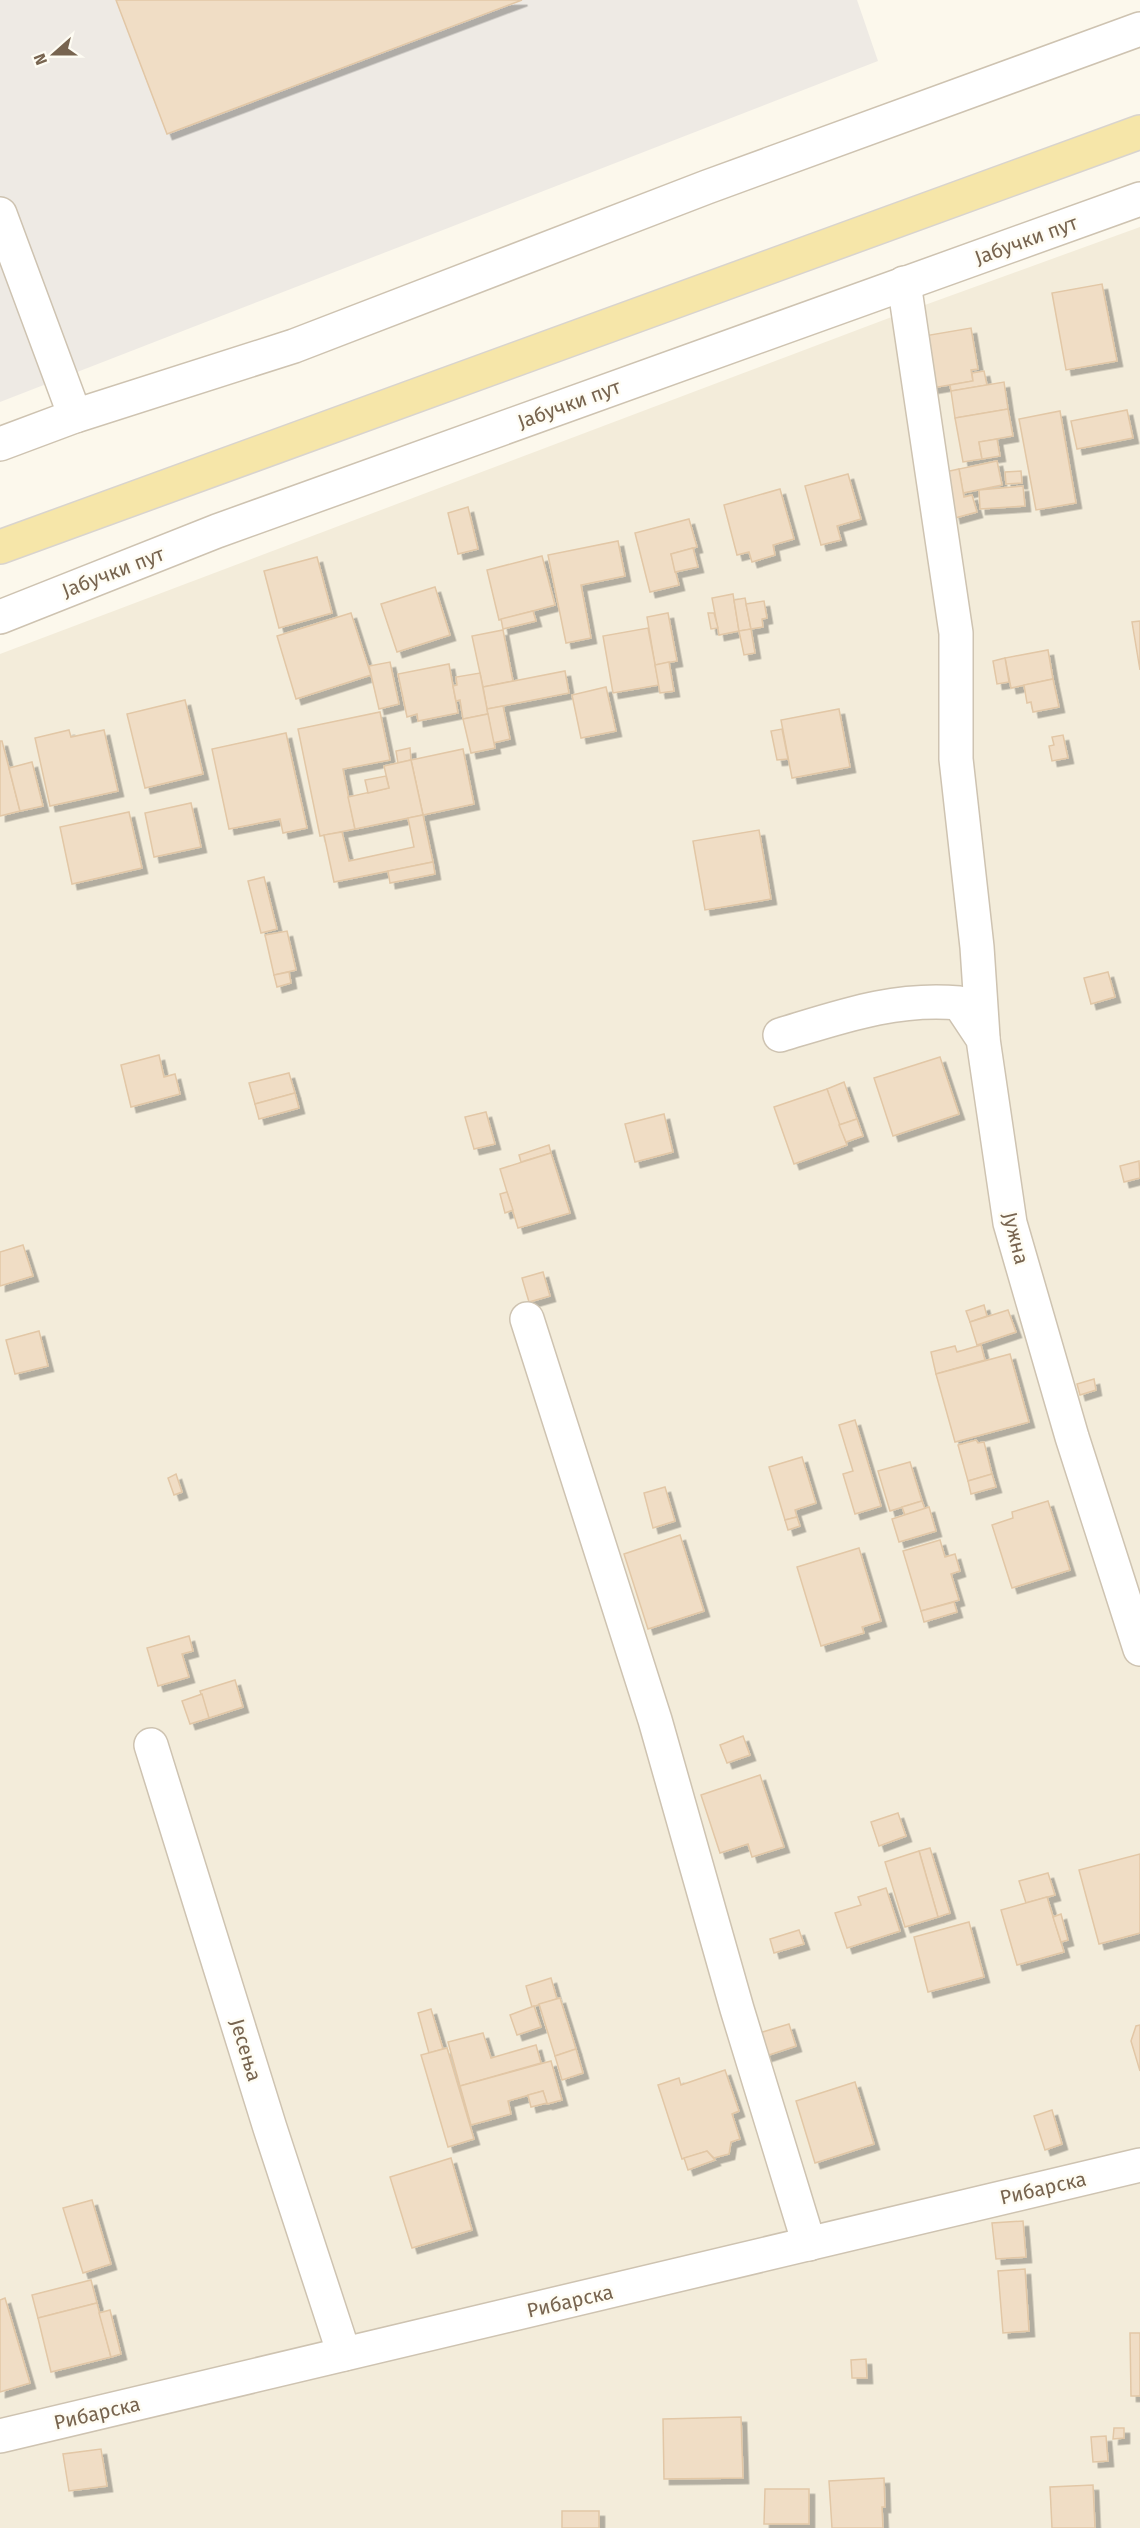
<svg xmlns="http://www.w3.org/2000/svg" width="1140" height="2528" viewBox="0 0 1140 2528" font-family="'Fira Sans',sans-serif">
<defs>
<filter id="shadow"><feDropShadow dx="5.5" dy="5.5" stdDeviation="0" flood-color="#0004"/></filter>
</defs>
<rect width="100%" height="100%" fill="#fcf8ec"/>
<polygon fill="#f3ecda" points="1140,227 1140,2528 0,2528 0,654 889,318"/>
<polygon fill="#eeeae4" points="0,0 857,0 878,61 0,402"/>
<g fill="#f0ddc5" stroke="#e2c7a6" stroke-width="1.5" filter="url(#shadow)">
<polygon points="116,0 522,0 167,134"/>
<polygon points="1102,284 1117,361 1066,370 1052,293"/>
<polygon points="971,328 978,369 971,370 973,381 932,388 924,336"/>
<polygon points="984,371 987,385 951,391 950,385 973,381 972,373"/>
<polygon points="1004,382 1008,409 955,418 951,391"/>
<polygon points="1008,409 1013,436 979,442 982,459 963,462 955,418"/>
<polygon points="1127,410 1133,438 1077,449 1071,421"/>
<polygon points="1060,411 1076,503 1036,510 1019,419"/>
<polygon points="997,439 1000,456 982,459 979,442"/>
<polygon points="997,461 1002,485 963,493 959,469"/>
<polygon points="959,469 964,497 972,495 977,512 955,518 945,472"/>
<polygon points="1021,471 1022,483 1006,484 1005,472"/>
<polygon points="848,474 861,519 837,526 841,540 821,545 805,486"/>
<polygon points="1023,486 1025,506 980,509 979,490"/>
<polygon points="780,489 794,539 773,545 775,555 752,562 749,552 737,555 724,505"/>
<polygon points="468,507 478,549 458,554 448,513"/>
<polygon points="689,519 697,547 671,554 679,585 650,592 635,533"/>
<polygon points="618,541 625,576 581,585 591,638 566,643 548,555"/>
<polygon points="693,548 698,567 675,572 671,554"/>
<polygon points="542,556 555,605 499,620 487,570"/>
<polygon points="317,557 332,613 279,628 264,571"/>
<polygon points="435,587 450,635 397,652 381,604"/>
<polygon points="733,594 739,631 719,635 712,598"/>
<polygon points="745,598 751,629 739,631 734,600"/>
<polygon points="764,601 767,618 762,619 763,627 751,629 746,604"/>
<polygon points="533,611 536,621 503,629 501,619"/>
<polygon points="351,613 371,675 296,699 277,636"/>
<polygon points="668,613 677,661 655,665 647,617"/>
<polygon points="708,613 714,613 718,628 711,629"/>
<polygon points="1140,621 1140,670 1132,622"/>
<polygon points="648,628 659,685 613,693 603,636"/>
<polygon points="751,629 755,653 744,655 739,631"/>
<polygon points="503,630 513,681 483,687 472,636"/>
<polygon points="1048,650 1053,679 1011,688 1005,658"/>
<polygon points="1005,658 1009,682 997,684 993,661"/>
<polygon points="390,662 399,704 379,709 369,666"/>
<polygon points="669,662 674,691 660,693 655,665"/>
<polygon points="449,664 458,713 418,721 417,714 407,717 398,674"/>
<polygon points="565,671 569,693 487,709 483,687"/>
<polygon points="480,673 488,714 463,719 460,700 456,701 453,686 457,685 456,677"/>
<polygon points="1053,679 1059,707 1033,712 1031,702 1027,703 1024,685"/>
<polygon points="606,687 616,731 581,738 572,695"/>
<polygon points="185,700 203,774 145,788 127,714"/>
<polygon points="503,706 510,739 493,743 487,709"/>
<polygon points="839,709 850,767 792,778 781,720"/>
<polygon points="380,712 390,760 343,769 355,829 320,836 298,729"/>
<polygon points="488,714 495,748 471,753 463,719"/>
<polygon points="782,729 788,759 777,760 771,731"/>
<polygon points="69,730 71,737 104,730 118,791 50,806 35,738"/>
<polygon points="286,733 307,828 283,833 280,819 229,829 212,749"/>
<polygon points="1063,735 1068,758 1052,761 1049,746 1054,745 1052,737"/>
<polygon points="0,741 2,741 20,811 0,816"/>
<polygon points="410,748 411,760 398,763 396,751"/>
<polygon points="463,749 474,804 423,815 411,760"/>
<polygon points="411,760 423,815 355,829 348,797 389,788 384,766"/>
<polygon points="32,762 43,806 20,811 9,768"/>
<polygon points="386,776 389,788 368,793 365,780"/>
<polygon points="191,803 201,847 154,857 145,813"/>
<polygon points="129,812 142,868 72,884 60,827"/>
<polygon points="423,815 433,862 334,882 324,835 342,832 349,861 414,847 408,818"/>
<polygon points="759,830 771,899 705,910 693,841"/>
<polygon points="433,862 435,874 390,883 388,871"/>
<polygon points="264,877 277,929 261,933 248,881"/>
<polygon points="287,931 296,970 274,975 265,935"/>
<polygon points="289,972 291,983 277,987 274,975"/>
<polygon points="1108,972 1115,997 1091,1004 1084,978"/>
<polygon points="159,1055 164,1077 175,1074 180,1094 131,1107 121,1065"/>
<polygon points="940,1057 959,1114 893,1136 874,1078"/>
<polygon points="289,1073 295,1093 255,1104 249,1083"/>
<polygon points="844,1082 857,1119 839,1125 827,1089"/>
<polygon points="827,1089 847,1145 794,1164 774,1107"/>
<polygon points="295,1093 299,1108 259,1119 255,1104"/>
<polygon points="486,1112 495,1144 474,1149 465,1117"/>
<polygon points="664,1114 673,1152 635,1162 625,1124"/>
<polygon points="857,1119 863,1136 846,1142 839,1125"/>
<polygon points="549,1145 551,1153 521,1162 519,1155"/>
<polygon points="551,1153 570,1213 518,1228 500,1169"/>
<polygon points="1139,1161 1140,1178 1124,1182 1120,1166"/>
<polygon points="507,1192 513,1210 505,1213 500,1194"/>
<polygon points="23,1245 33,1276 0,1286 0,1252"/>
<polygon points="543,1272 550,1296 529,1302 522,1278"/>
<polygon points="984,1305 987,1316 970,1322 966,1311"/>
<polygon points="1008,1310 1016,1332 977,1345 970,1322"/>
<polygon points="39,1331 48,1366 15,1374 6,1340"/>
<polygon points="981,1345 985,1360 936,1374 931,1352 955,1346 957,1352"/>
<polygon points="1010,1354 1029,1422 955,1442 936,1374"/>
<polygon points="1094,1379 1096,1390 1080,1395 1077,1384"/>
<polygon points="855,1420 881,1506 855,1514 843,1474 853,1471 839,1425"/>
<polygon points="976,1440 978,1443 984,1442 992,1474 968,1481 958,1445"/>
<polygon points="802,1457 816,1503 795,1510 797,1517 785,1520 769,1467"/>
<polygon points="910,1462 922,1501 890,1511 878,1471"/>
<polygon points="176,1474 182,1492 174,1495 168,1478"/>
<polygon points="992,1474 996,1487 971,1494 968,1481"/>
<polygon points="665,1487 675,1521 653,1528 644,1493"/>
<polygon points="922,1501 925,1509 905,1515 902,1507"/>
<polygon points="1048,1501 1070,1570 1012,1588 992,1525 1013,1518 1012,1512"/>
<polygon points="929,1507 936,1531 899,1542 892,1519"/>
<polygon points="797,1517 800,1526 788,1530 785,1520"/>
<polygon points="680,1535 704,1611 648,1629 624,1554"/>
<polygon points="940,1540 945,1557 955,1554 960,1571 951,1574 959,1600 921,1611 903,1551"/>
<polygon points="859,1548 881,1621 862,1627 864,1633 821,1646 797,1567"/>
<polygon points="954,1602 957,1612 924,1622 921,1611"/>
<polygon points="189,1636 193,1651 182,1654 189,1677 158,1686 147,1648"/>
<polygon points="235,1680 243,1707 209,1718 200,1691"/>
<polygon points="202,1694 209,1718 190,1724 182,1701"/>
<polygon points="743,1736 750,1755 727,1763 720,1745"/>
<polygon points="760,1775 784,1847 752,1857 748,1844 720,1853 701,1795"/>
<polygon points="898,1813 906,1836 879,1846 871,1822"/>
<polygon points="930,1848 950,1913 938,1917 919,1851"/>
<polygon points="919,1851 938,1917 905,1927 885,1862"/>
<polygon points="1140,1854 1140,1933 1099,1944 1079,1870"/>
<polygon points="1048,1873 1055,1895 1026,1903 1019,1881"/>
<polygon points="886,1888 900,1931 847,1948 835,1913 861,1905 858,1897"/>
<polygon points="1047,1897 1064,1952 1017,1965 1001,1910"/>
<polygon points="1061,1914 1068,1940 1061,1942 1053,1917"/>
<polygon points="969,1922 984,1977 928,1992 914,1937"/>
<polygon points="799,1930 804,1944 774,1953 770,1939"/>
<polygon points="551,1978 557,1999 532,2007 526,1986"/>
<polygon points="560,1998 576,2049 555,2056 539,2004"/>
<polygon points="534,2006 541,2027 517,2035 510,2015"/>
<polygon points="431,2009 443,2049 429,2053 418,2013"/>
<polygon points="789,2024 796,2046 760,2058 753,2035"/>
<polygon points="1140,2025 1140,2071 1131,2041 1136,2026"/>
<polygon points="483,2033 491,2058 536,2045 541,2063 460,2086 448,2042"/>
<polygon points="447,2048 474,2139 448,2147 421,2055"/>
<polygon points="576,2049 583,2073 562,2080 555,2056"/>
<polygon points="551,2061 562,2100 547,2104 543,2091 508,2101 511,2114 471,2125 460,2086"/>
<polygon points="725,2070 739,2111 732,2114 740,2139 731,2142 729,2154 714,2158 707,2151 682,2159 658,2085 679,2078 681,2085"/>
<polygon points="855,2082 874,2144 815,2163 796,2101"/>
<polygon points="543,2091 547,2103 531,2107 528,2095"/>
<polygon points="1052,2110 1062,2144 1045,2150 1034,2116"/>
<polygon points="707,2151 715,2160 688,2170 684,2158"/>
<polygon points="451,2158 472,2230 412,2248 390,2177"/>
<polygon points="92,2200 111,2264 83,2273 63,2208"/>
<polygon points="1023,2221 1026,2257 996,2259 992,2223"/>
<polygon points="1025,2269 1029,2331 1003,2333 998,2271"/>
<polygon points="91,2280 97,2303 38,2318 32,2295"/>
<polygon points="5,2298 30,2383 0,2392 0,2300"/>
<polygon points="97,2303 111,2357 51,2372 38,2318"/>
<polygon points="110,2310 121,2354 111,2357 99,2313"/>
<polygon points="1130,2333 1140,2333 1140,2396 1131,2396"/>
<polygon points="866,2359 867,2378 852,2378 851,2360"/>
<polygon points="741,2417 743,2478 664,2479 663,2419"/>
<polygon points="1114,2428 1124,2428 1124,2438 1113,2439"/>
<polygon points="1106,2436 1108,2461 1093,2462 1091,2437"/>
<polygon points="101,2449 107,2486 69,2491 63,2454"/>
<polygon points="884,2478 885,2507 882,2507 883,2528 832,2528 829,2481"/>
<polygon points="1093,2485 1095,2528 1052,2528 1050,2487"/>
<polygon points="765,2489 809,2489 809,2524 764,2524"/>
<rect x="562" y="2511" width="37" height="17"/>
</g>
<g fill="none" stroke-linecap="round" stroke-linejoin="round">
<g stroke="#cec3b1" stroke-width="36">
<g id="minor">
<polyline points="0,214 75,416"/>
<polyline points="904,283 956,633 956,759 977,947 983,1037"/>
<polyline points="0,444 75,416 294,346 707,187 1140,29"/>
<polyline points="0,617 217,531 1140,199"/>
<path d="M 780,1035 C 840,1017 895,997 959,1003 L 983,1039 L 1010,1223 L 1072,1437 L 1140,1649"/>
<polyline points="527,1319 655,1720 737,2009 809,2244"/>
<polyline points="151,1745 270,2128 344,2354"/>
<polyline points="0,2436 1140,2165"/>
</g>
</g>
<g stroke="#d9d4ce" stroke-width="36">
<polyline id="major" points="0,547 1140,132"/>
</g>
<use href="#minor" stroke="#fff" stroke-width="33"/>
<use href="#major" stroke="#f6e6a9" stroke-width="33"/>
</g>
<g text-anchor="middle" dominant-baseline="central" stroke-width="5" stroke-linejoin="round" paint-order="stroke">
<g font-size="20" fill="#77644f" stroke="#fefcf3">
<text transform="translate(1026 240) rotate(-20)">Јабучки пут</text>
<text transform="translate(569 404) rotate(-20)">Јабучки пут</text>
<text transform="translate(113 572) rotate(-21)">Јабучки пут</text>
<text transform="translate(1016 1238) rotate(76)">Јужна</text>
<text transform="translate(246 2050) rotate(73)">Јесења</text>
<text transform="translate(1043 2188) rotate(-13)">Рибарска</text>
<text transform="translate(570 2301) rotate(-13)">Рибарска</text>
<text transform="translate(97 2413) rotate(-13)">Рибарска</text>
</g>
</g>
<g transform="translate(54 54) rotate(249)" stroke="#fefcf3" stroke-width="4.5" paint-order="stroke">
<path d="M0-4.5L10 22L0 15L-10 22Z" fill="#77644f"/>
<text y="-9" font-size="16" font-weight="bold" text-anchor="middle" fill="#77644f">N</text>
</g>
</svg>
